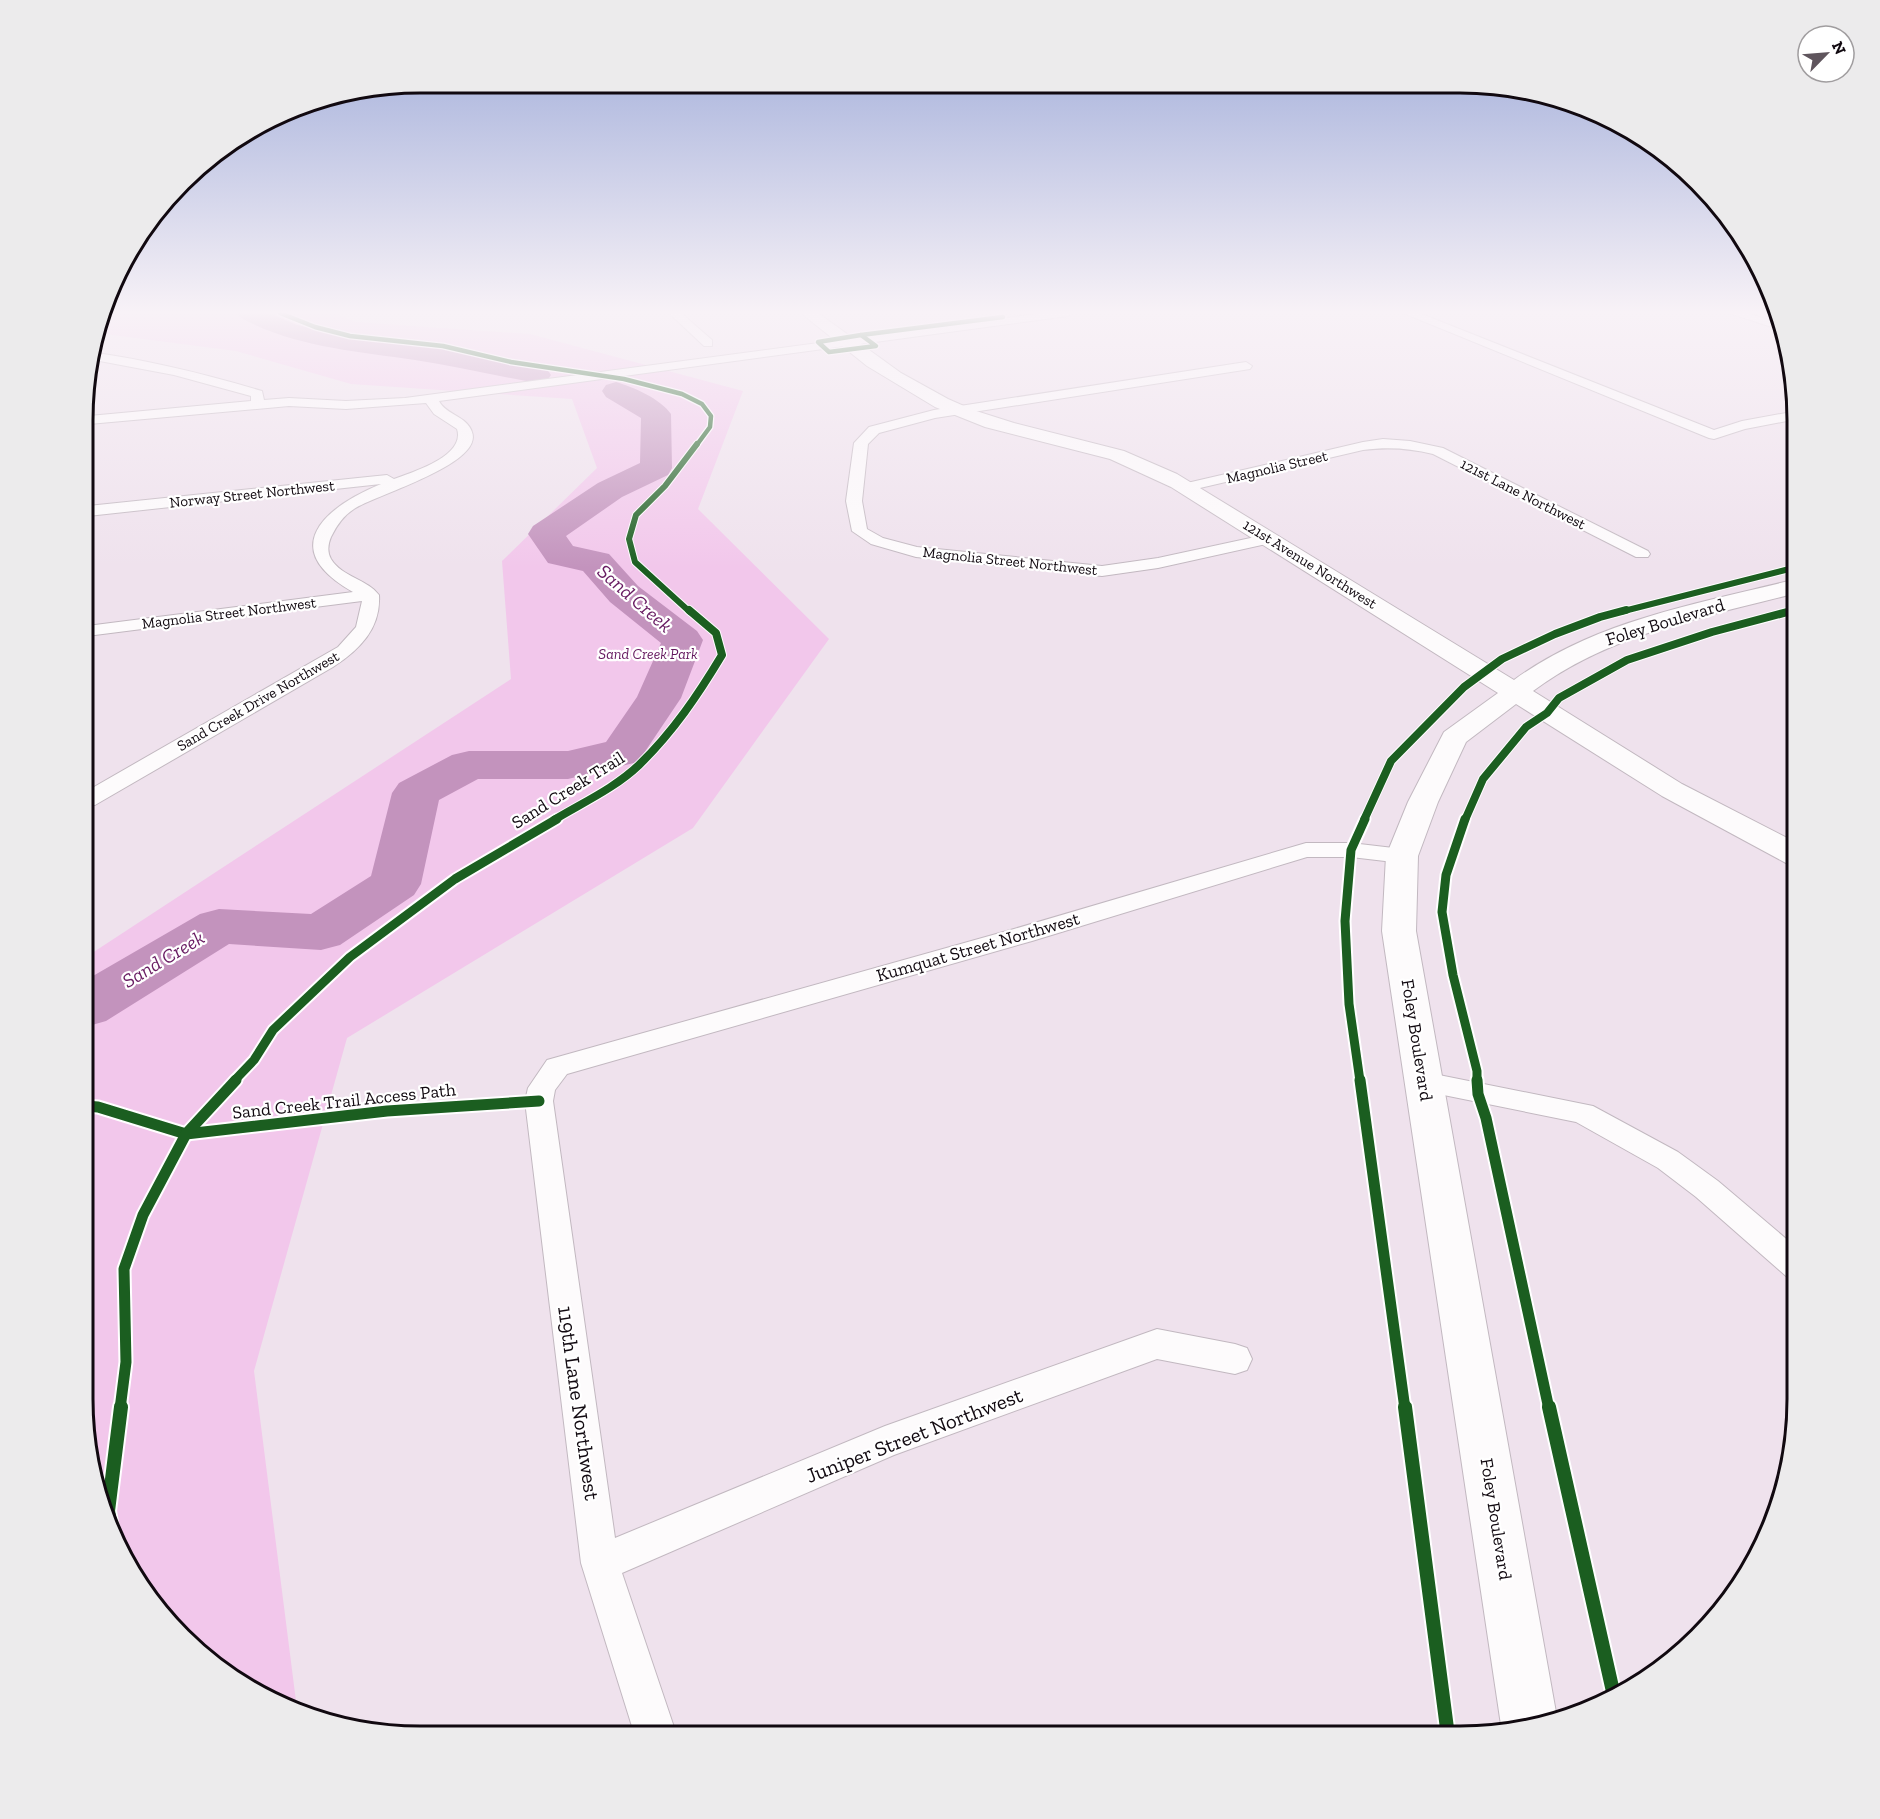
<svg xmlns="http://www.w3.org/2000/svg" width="1880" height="1819" viewBox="0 0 1880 1819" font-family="'Zilla Slab',serif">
<rect width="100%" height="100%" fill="#efe2ed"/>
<polygon fill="#f2c7eb" points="104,313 335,313 355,322 530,334 743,391 698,509 829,639 693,828 347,1038 254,1371 297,1709 270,1702 198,1653 152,1605 108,1528 83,1421 86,957 511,679 502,561 597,468 572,399 351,384 236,351 97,333"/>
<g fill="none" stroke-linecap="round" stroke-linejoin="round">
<g fill="#c393bd" fill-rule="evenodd">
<path d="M 237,313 L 269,313 L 297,325 L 330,332 L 430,346 L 537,367 L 547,369 L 551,375 L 547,381 L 537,383 C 496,376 456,366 415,360 C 355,351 295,347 241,318 Z"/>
<path d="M 616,382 C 633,387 661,399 671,414 L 672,468 L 668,475 L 622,497 L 566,536 L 573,546 L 609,554 L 638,586 L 697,631 L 703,640 L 681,698 L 638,762 L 568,779 L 478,779 L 439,800 L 421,884 L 414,895 L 340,945 L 321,950 L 229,944 L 106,1021 L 85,1027 L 86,980 L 200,914 L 219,909 L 311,914 L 371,876 L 392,793 L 399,783 L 452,755 L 469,751 L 568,751 L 606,742 L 637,697 L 661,643 L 610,602 L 583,571 L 548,563 L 528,534 L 533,526 L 598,483 L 640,463 L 641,418 L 606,397 L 602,391 L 606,385 Z"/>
</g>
<g stroke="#c2b8c0" stroke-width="2">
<g id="street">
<polygon points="669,313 681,313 712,340 712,346 704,346"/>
<path d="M 1044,313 L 1074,313 L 1068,316 L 439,401 C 446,415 467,416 472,432 C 484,464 375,495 354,509 C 343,516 337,525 331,537 C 328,544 327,552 331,559 C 342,577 367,579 379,595 C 381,629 359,650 333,667 L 95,805 L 86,806 L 87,791 L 338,647 L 356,627 L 362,601 L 87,636 L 87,626 L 353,592 C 277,549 323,508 381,484 L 88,516 L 88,506 L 387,475 L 394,479 C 413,472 466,456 457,429 L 434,414 L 426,403 L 346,409 L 289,406 L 89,424 L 89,416 L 251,401 L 251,396 L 174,375 L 89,359 L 90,352 C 148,360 205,374 262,391 L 264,400 L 289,398 L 346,401 L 405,398 Z"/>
<polygon points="1403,313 1419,313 1714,430 1742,421 1797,411 1797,419 1745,429 1714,439 1709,438"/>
<polygon points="1729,313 1746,313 1779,323 1781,330"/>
<polygon points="1246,362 1252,366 1250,369 935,418 879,433 868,444 862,501 867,529 883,538 917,547 1102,566 1158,558 1269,534 1277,539 1275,542 1158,568 1102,576 916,557 871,544 852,531 846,501 854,443 869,427 934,410"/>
<path d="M 1383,439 L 1410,441 L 1443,448 L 1648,551 L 1650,554 L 1648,557 L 1636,557 L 1433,454 C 1409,448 1387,447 1363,450 L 1187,491 L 1180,487 L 1187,483 L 1363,442 Z"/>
<polygon points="1306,843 1351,843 1402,849 1410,851 1413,856 1410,861 1402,863 1351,857 1307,857 1032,941 567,1074 555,1090 553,1101 615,1538 885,1426 1157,1329 1235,1344 1247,1348 1252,1359 1247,1370 1235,1374 1157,1359 894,1455 622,1573 677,1736 635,1736 581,1563 525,1101 528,1088 547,1060 1014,929"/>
<polygon points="1424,1072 1593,1106 1678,1152 1718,1181 1797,1248 1797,1280 1786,1276 1696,1197 1658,1168 1576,1122 1414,1089 1410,1082 1414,1075"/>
</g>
</g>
<g stroke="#c2b8c0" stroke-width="2">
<path id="secondary" d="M 801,313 L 818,313 L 901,373 L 948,399 L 973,410 L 1014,423 L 1124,451 L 1177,474 L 1514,680 C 1596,620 1700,603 1797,579 L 1797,593 C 1706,616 1609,634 1533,691 L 1682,784 L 1797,843 L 1797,865 L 1786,863 L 1662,796 L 1516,704 L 1466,742 L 1438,802 L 1418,856 L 1416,931 L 1557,1718 L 1504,1731 L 1501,1725 L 1382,931 L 1386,856 L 1408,802 L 1444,732 L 1498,693 L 1171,487 L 1110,459 L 985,427 L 935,407 L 867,366 Z"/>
</g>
<use href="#street" fill="#fdfbfc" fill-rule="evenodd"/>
<use href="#secondary" fill="#fdfbfc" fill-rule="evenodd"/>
<g stroke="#fff" stroke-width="7">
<g id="cycleway-far5">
<polyline points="280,313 315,327 350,336 443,346 511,362 624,379 682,394 702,404 711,416 710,427 696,446"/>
<polygon points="861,335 876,346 829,352 818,342"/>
<polyline points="861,335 1003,317"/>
</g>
</g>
<g stroke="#fff" stroke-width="8">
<g id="cycleway-far4">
<polyline points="690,612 635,562 629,539 636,515 665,486 697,444"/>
<polyline points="1620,612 1797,567"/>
<polyline points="1790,612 1797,610"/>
</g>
</g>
<g stroke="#fff" stroke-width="10">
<g id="cycleway-far3">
<path d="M 554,820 C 582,803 615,788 639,765 C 673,732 698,695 722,655 L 716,633 L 689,610"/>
<polyline points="1364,820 1391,761 1464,687 1502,659 1555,634 1600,617 1626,610"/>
<polyline points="1465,820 1483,779 1526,727 1547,713 1559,698 1627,660 1712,632 1795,610"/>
</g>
</g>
<g stroke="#fff" stroke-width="13">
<g id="cycleway-far2">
<polyline points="1465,819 1446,875 1442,912 1453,975 1477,1071 1477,1081"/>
<polyline points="234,1081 254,1060 273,1030 350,957 455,879 557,819"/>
<polyline points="1360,1081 1349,1004 1345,921 1351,850 1365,819"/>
</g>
</g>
<g stroke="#fff" stroke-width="15">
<g id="cycleway-far1">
<polyline points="1360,1080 1405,1409"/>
<polyline points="1477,1080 1478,1094 1486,1118 1549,1409"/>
<polyline points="85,1106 98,1107 186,1134 387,1111 539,1101"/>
<polyline points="120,1409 126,1362 124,1269 143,1215 186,1134 236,1080"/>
</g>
</g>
<g stroke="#fff" stroke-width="18">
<g id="cycleway">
<polyline points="1405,1407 1448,1736"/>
<polyline points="1549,1407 1614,1696"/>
<polyline points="112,1534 108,1511 121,1407"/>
</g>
</g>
<use href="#cycleway-far5" stroke="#1b5e20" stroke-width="4.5"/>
<use href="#cycleway-far4" stroke="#1b5e20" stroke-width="6"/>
<use href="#cycleway-far3" stroke="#1b5e20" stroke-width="8"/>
<use href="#cycleway-far2" stroke="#1b5e20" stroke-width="9"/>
<use href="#cycleway-far1" stroke="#1b5e20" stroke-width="11"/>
<use href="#cycleway" stroke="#1b5e20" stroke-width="14"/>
</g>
<linearGradient id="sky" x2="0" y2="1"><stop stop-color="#99a7d7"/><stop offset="0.55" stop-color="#f8f2f7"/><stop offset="1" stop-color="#f8f2f7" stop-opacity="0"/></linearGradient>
<rect width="1880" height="568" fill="url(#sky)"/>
<g text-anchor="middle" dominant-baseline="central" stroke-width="4.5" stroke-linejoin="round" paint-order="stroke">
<g font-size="15" fill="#110910" stroke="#fff">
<text transform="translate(1277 467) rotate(-13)">Magnolia Street</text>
<text transform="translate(252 494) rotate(-6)">Norway Street Northwest</text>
<text transform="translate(1523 494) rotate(27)">121st Lane Northwest</text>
<text transform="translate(1010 561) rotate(6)">Magnolia Street Northwest</text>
<text transform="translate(1310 564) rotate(32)">121st Avenue Northwest</text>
<text transform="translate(229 613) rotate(-7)">Magnolia Street Northwest</text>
<text transform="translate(258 701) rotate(-30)">Sand Creek Drive Northwest</text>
</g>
<g font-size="15" font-style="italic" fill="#64175e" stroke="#fff">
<text x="648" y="654">Sand Creek Park</text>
</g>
<g font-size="18" fill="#110910" stroke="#fff">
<text transform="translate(1665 622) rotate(-17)">Foley Boulevard</text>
<text transform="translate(568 790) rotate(-32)">Sand Creek Trail</text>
<text transform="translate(978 947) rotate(-16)">Kumquat Street Northwest</text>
<text transform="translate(1417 1040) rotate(81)">Foley Boulevard</text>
<text transform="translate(344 1101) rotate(-6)">Sand Creek Trail Access Path</text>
<text transform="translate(1496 1519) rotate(81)">Foley Boulevard</text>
</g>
<g font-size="20" font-style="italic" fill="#681b62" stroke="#fff">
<text transform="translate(635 598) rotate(41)">Sand Creek</text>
<text transform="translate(163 959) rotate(-31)">Sand Creek</text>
</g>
<g font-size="21" fill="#110910" stroke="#fff">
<text transform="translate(579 1403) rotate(82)">119th Lane Northwest</text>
<text transform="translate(914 1435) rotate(-21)">Juniper Street Northwest</text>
</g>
</g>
<path d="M0 0H1880V1819H0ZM420 93H1460A327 327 0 0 1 1787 420V1399A327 327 0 0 1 1460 1726H420A327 327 0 0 1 93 1399V420A327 327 0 0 1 420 93Z" fill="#ecebec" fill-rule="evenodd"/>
<path fill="none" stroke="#110910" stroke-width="3" d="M420 93H1460A327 327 0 0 1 1787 420V1399A327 327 0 0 1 1460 1726H420A327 327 0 0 1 93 1399V420A327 327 0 0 1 420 93Z"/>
<g transform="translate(1826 54) rotate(65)"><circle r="28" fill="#ffffff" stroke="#a09d9f" stroke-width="1.5"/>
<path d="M0-4.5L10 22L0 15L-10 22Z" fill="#5f555d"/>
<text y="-9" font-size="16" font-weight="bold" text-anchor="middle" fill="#110910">N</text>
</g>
</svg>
